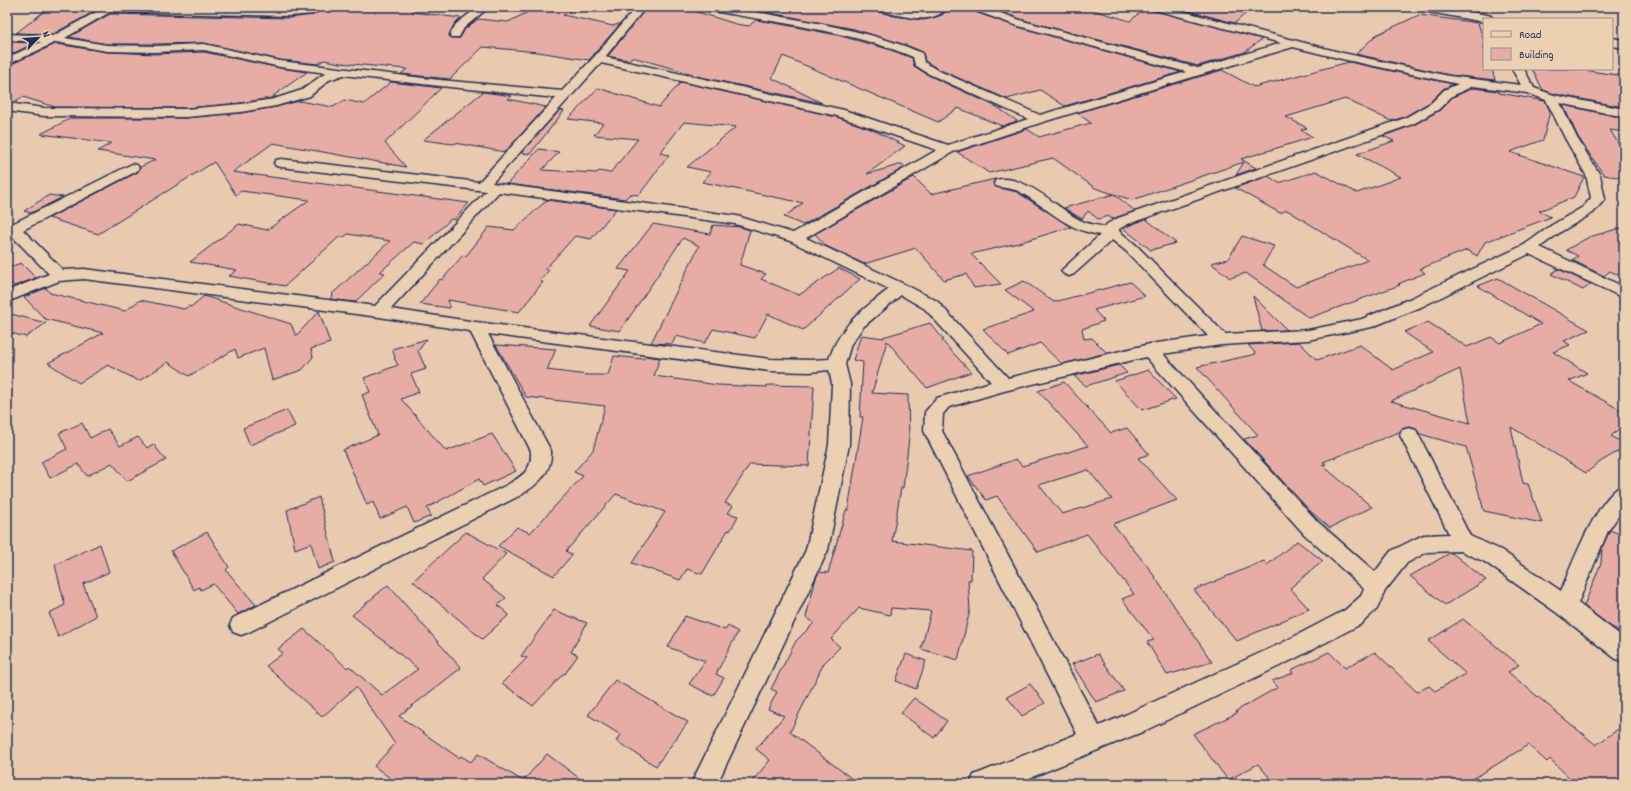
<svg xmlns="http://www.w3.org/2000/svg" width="1631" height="791" viewBox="0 0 1631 791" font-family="Dekko,sans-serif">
<rect width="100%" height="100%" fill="#eacaaf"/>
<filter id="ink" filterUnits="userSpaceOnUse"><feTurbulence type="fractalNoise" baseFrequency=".025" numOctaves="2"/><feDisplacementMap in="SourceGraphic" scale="8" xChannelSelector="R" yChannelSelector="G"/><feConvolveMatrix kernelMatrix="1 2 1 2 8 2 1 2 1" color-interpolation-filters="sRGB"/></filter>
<g filter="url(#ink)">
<g fill="#e7ada5" stroke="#1b2f5e" fill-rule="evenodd">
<polygon points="50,7 97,7 92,11 95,11 53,34 16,33"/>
<polygon points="197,7 306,7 289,8"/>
<polygon points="325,7 419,7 412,12 461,18 455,23 449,34 451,38 460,38 465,29 478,19 508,22 536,8 540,9 543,7 577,7 563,15 613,26 621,23 589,60 538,52 483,47 450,79 401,74 407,69 340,63 324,60 318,64 280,60 204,43 155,44 107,44 69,37 110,14 289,18 313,15"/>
<polygon points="647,7 681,7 736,24 749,26 756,20 786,25 837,35 888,49 912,58 914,66 928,75 997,107 1017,121 1002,126 958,108 938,122 783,56 772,78 822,103 692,75 693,74 632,57 628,60 608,56"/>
<polygon points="772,7 868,7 876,11 894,16 923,20 933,18 942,15 949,7 965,7 970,10 1015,26 1181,72 1065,106 1040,90 1007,99 938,69 925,61 923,52 906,45 854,29 766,12"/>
<polygon points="988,7 1083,7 1130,21 1145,8 1262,39 1245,52 1198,66 1023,20"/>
<polygon points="1173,7 1253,7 1235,23"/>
<polygon points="1419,15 1478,23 1484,41 1484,69 1492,69 1495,80 1449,75 1356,54 1376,35"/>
<polygon points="7,42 35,43 7,56"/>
<polygon points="56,44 107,52 155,54 204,52 280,68 307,72 273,96 277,97 241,103 186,108 55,107 23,97 14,102 7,102 7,66"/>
<polygon points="1349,62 1453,84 1443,89 1430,102 1404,117 1391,121 1345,99 1286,117 1307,128 1301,130 1313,137 1241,159 1256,168 1236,175 1244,162 1132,200 1095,188 1053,158 989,173 957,152 1027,129 1039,137 1091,123 1077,113 1222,70 1254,87"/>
<polygon points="1532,69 1576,69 1624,76 1624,107 1554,94 1543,90"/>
<polygon points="391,82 441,88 385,143 406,167 273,143 233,172 469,203 454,220 451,219 424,244 414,242 380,272 385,273 355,302 330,299 333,295 332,294 390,241 348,234 344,237 339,237 285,286 229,276 237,270 190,262 239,224 267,230 309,200 241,191 236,195 214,162 98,234 49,218 138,172 140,167 155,160 98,151 111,143 41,134 71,118 186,118 241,113 276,107 299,101 333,107 345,100 364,104"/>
<polygon points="681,82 837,117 871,129 905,146 867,174 902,164 905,167 803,225 784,217 803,203 702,182 711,172 687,167 736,127 684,122 660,153 669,155 639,195 630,194 625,199 507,184 539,149 559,152 542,170 597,173 599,171 610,173 638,139 594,135 603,123 568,119 598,88 659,107"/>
<polygon points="1473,88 1498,91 1499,93 1545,101 1550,111 1543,140 1510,152 1584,177 1574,197 1539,211 1551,217 1485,242 1477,256 1467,250 1420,269 1425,273 1398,284 1400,285 1309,318 1246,273 1230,278 1211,263 1228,259 1242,236 1274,246 1263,265 1296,287 1368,260 1287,210 1280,213 1235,188 1268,176 1279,183 1316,171 1357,193 1401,177 1357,154 1394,141 1383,136 1414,125 1440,110 1453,97"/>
<polygon points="483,92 512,96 508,99 546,107 505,152 455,143 453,144 423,140"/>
<polygon points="1563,105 1624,118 1624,132 1610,130 1624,153 1624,178 1604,175 1578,137"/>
<polygon points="560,110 564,111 530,154 521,153"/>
<polygon points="914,177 931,194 995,179 993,184 996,187 1017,192 1071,227 1018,243 971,254 1001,284 974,288 966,274 944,280 916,248 864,264 826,246 815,234"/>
<polygon points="1114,194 1135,211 1112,219 1108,216 1098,219 1088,211 1082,219 1064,208"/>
<polygon points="49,195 63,197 31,213 24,211"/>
<polygon points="547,200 616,209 591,239 575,236 545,269 549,270 540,281 543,282 519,312 448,300 450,308 420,304 440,279 442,280 463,255 466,256 489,227 514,230"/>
<polygon points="1146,219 1176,243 1151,250 1123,228"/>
<polygon points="653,224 710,234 713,225 740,227 750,230 740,265 766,274 761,279 799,295 839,268 860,279 803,330 768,314 755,338 713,329 705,343 676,336 672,344 651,343 699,246 683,238 620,331 590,326 630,271 618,269"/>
<polygon points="1624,227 1624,278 1610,271 1604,276 1572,260 1578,256 1566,250 1589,237"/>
<polygon points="21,263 36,278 14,286 7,279 7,268"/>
<polygon points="1558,269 1591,284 1583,290 1551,274"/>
<path d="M 1498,278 L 1589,330 L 1564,341 L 1570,345 L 1553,352 L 1587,373 L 1569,381 L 1624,412 L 1624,426 L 1611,436 L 1624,444 L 1624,448 L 1600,462 L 1586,473 L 1511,427 L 1523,483 L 1528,484 L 1542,523 L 1484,511 L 1466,447 L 1420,434 L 1416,429 L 1409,427 L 1402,429 L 1399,432 L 1323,462 L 1326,464 L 1322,465 L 1372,507 L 1330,528 L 1309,510 L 1244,439 L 1258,435 L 1197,367 L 1256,354 L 1248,345 L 1299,342 L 1317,360 L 1360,345 L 1393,370 L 1433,352 L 1404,332 L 1428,322 L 1467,347 L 1491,337 L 1500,343 L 1541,324 L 1478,286 ZM 1460,369 L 1470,423 L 1391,401 Z"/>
<polygon points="1024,281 1054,302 1130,282 1145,296 1094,310 1104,321 1082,329 1084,339 1092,338 1107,353 1062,364 1040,343 1008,355 983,329 1034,312 1005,290"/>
<polygon points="46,288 50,293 125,311 140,300 184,309 189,306 191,307 204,296 291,324 296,336 319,311 330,343 311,349 313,357 302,370 272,380 264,348 238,358 235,349 189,376 168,362 139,381 108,365 79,383 48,363 103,333 45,319 24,297"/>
<polygon points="1253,296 1287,330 1262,331"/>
<polygon points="7,313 46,323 26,337 7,332"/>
<polygon points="930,323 944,340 942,341 971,372 927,388 887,341 872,393 908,395 909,438 903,488 901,488 892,541 972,551 971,580 968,580 970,610 958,660 921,649 931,611 891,608 890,615 859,608 831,639 840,647 824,663 790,732 859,784 750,784 770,760 756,749 784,716 768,709 777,692 771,689 796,641 814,623 806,617 816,578 819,572 828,573 846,510 848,510 863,417 860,417 863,362 853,360 861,335 884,338 883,337"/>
<polygon points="427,339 418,351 426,369 411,374 419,392 401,399 446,451 492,434 516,471 483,486 479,479 427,508 431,516 414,523 407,507 380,519 373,502 367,505 343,450 378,435 362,395 370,392 364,378 398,365 394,358 395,357 392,349"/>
<polygon points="496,345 556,349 547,370 588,375 608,375 614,356 643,359 645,356 660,358 654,376 718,385 767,387 767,385 814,386 809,466 750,464 725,503 733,506 728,513 738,516 730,531 728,530 702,574 687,569 680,580 632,563 665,512 616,494 566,551 572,555 554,576 498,546 517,527 530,533 583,476 574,472 593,450 605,406 526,397"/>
<polygon points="1119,365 1127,373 1086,386 1074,376"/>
<polygon points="1148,370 1176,399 1142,410 1115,381"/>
<path d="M 1064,382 L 1111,433 L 1127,428 L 1149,454 L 1138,458 L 1177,500 L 1113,524 L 1148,567 L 1212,662 L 1167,675 L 1147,642 L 1154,640 L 1122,599 L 1134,594 L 1087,534 L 1038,552 L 997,496 L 986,500 L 968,476 L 1016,459 L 1022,466 L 1088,446 L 1038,391 ZM 1088,470 L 1112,499 L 1062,514 L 1039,485 Z"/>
<polygon points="287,410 295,426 250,445 243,428"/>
<polygon points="82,423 90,438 108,429 120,446 138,437 147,448 153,444 166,460 127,481 112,463 87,476 78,464 50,478 41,462 67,449 59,433"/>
<polygon points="319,497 335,562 318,569 311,543 295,549 287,510"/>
<polygon points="1610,530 1624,536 1624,633 1610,626 1584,606 1601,563 1602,548"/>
<polygon points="207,532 229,567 226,570 256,605 238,614 213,584 201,590 199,587 194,590 171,551"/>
<polygon points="466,532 506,554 482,579 506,598 498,605 509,615 482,639 413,581"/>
<polygon points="1297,541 1323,561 1290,588 1309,609 1237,641 1194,590 1264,561 1267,565"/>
<polygon points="100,544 109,572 83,584 96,616 58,637 49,613 65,605 55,565"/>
<polygon points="1450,553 1452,553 1486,580 1445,605 1410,576"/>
<polygon points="388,585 461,668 399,716 459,758 461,756 471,762 478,754 523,781 547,754 587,784 398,784 374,766 395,744 356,687 322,717 266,666 283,653 278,649 304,629 347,668 349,666 382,695 418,669 352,615"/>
<polygon points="554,610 587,623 571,652 578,655 565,674 564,673 533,706 502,683 527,658 521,656"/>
<polygon points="685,616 725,630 728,626 738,632 716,674 724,678 713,696 689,684 705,661 668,647"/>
<polygon points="1463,619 1519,665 1508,672 1596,745 1624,725 1624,784 1576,784 1550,759 1547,762 1528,745 1465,784 1275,784 1258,764 1228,780 1193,734 1237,713 1236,711 1278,687 1272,681 1293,673 1291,670 1329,652 1345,668 1375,652 1417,692 1429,686 1435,691 1466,674 1428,641"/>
<polygon points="906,654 926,661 916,689 896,681"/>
<polygon points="1098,654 1124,691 1096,702 1072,664"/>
<polygon points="615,680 688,722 656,766 616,741 621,735 588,715"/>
<polygon points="1030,684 1045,703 1022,716 1007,697"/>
<polygon points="914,698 947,721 934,738 901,713"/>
</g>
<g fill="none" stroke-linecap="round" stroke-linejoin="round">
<g stroke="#1b2f5e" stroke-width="3">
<g id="minor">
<path d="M 105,7 L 289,10 L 324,7 L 313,14 L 289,16 L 110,12 L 65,38 L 107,45 L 155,46 L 204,44 L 280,61 L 440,80 L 562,91 L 594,57 L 636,7 L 646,7 L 605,57 L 844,110 L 948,145 L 1028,119 L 929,74 L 915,65 L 913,57 C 848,30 777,23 709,10 L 704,7 C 731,7 756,12 783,17 C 830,25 878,34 922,53 L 924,62 L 937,70 L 1040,115 L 1186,72 L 1015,25 L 970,9 L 969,7 L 984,7 L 1023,21 L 1198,68 L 1281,43 L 1151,9 L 1150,7 L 1167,7 L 1343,53 L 1449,76 L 1521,85 L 1512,69 L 1524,69 L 1534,88 L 1554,95 L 1624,109 L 1624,117 L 1560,103 L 1577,138 L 1600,175 L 1605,199 L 1593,213 L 1562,231 L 1540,247 L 1624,287 L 1624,298 L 1529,254 L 1421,307 L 1372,327 L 1308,340 L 1221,345 L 1163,354 L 1318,522 L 1375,572 L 1391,551 L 1417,538 L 1424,535 L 1449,534 L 1400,435 L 1402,430 L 1409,428 L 1416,430 L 1470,536 L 1501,550 L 1561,591 C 1571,566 1599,493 1624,485 L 1624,508 L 1608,531 L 1578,603 L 1624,638 L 1624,662 L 1616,659 L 1557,613 L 1485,562 L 1461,551 L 1427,552 L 1407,563 L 1385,591 L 1377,609 L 1361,624 L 1296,658 L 1142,732 L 1015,784 L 970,784 L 974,775 L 1077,734 L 924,431 L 925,412 L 937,398 L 991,382 L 925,309 L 901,295 L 863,327 L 851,344 L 845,364 L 850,384 L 849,445 L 828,550 L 717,784 L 691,784 L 806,550 L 829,445 L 832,384 L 829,370 L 810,372 L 770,371 L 488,334 L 551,451 C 552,473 538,484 521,495 L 249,632 L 241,635 L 233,632 L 230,625 L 233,618 L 507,485 C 523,475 532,471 531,451 L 470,331 L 379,317 L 84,279 L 59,281 L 7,302 L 7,291 L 49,274 L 9,233 L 7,232 L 7,224 L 12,224 L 132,164 L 137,165 L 139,168 L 137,171 L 23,230 L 63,270 L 84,269 L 375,306 L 486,191 L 281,167 L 276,166 L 274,163 L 276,160 L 281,159 L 479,182 L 556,98 L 440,86 L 343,75 L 329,80 L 310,96 L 276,106 L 241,112 L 186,117 L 44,116 L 7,111 L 7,103 L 44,108 L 186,109 L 241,104 L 274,99 L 302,90 L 321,76 L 327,73 L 280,67 L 204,50 L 155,52 L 107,51 L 56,42 L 7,65 L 7,58 L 41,42 L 7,40 L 7,34 L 53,36 ZM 1293,47 L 1342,59 L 1458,84 L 1444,90 L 1431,103 L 1405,118 L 1118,218 L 1107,224 L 1105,227 C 1096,225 1087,224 1078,219 C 1056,207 1024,173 996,180 L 994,183 L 996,186 C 1003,188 1011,188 1018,191 C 1048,207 1065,230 1100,235 L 1064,268 L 1061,271 L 1064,274 L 1069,276 L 1074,274 L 1112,240 L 1126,251 L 1208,336 L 1150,344 L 1008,378 L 937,301 L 906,285 L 806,238 L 953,152 L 1043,122 ZM 601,63 L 837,116 L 937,150 L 793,233 L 737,216 L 492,183 ZM 1473,86 L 1527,93 L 1546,100 L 1565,138 L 1586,175 L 1591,198 L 1583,207 L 1552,225 L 1524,245 L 1409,299 L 1362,319 L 1308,330 L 1225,334 L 1136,245 L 1119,231 L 1119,229 L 1128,224 L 1413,124 L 1439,109 L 1452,96 ZM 499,192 L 735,224 L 790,241 L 889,289 C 861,311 841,324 829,359 L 810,360 L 770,359 L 476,322 L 391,309 ZM 1146,357 L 1304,534 L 1364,589 L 1361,596 L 1345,610 L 1280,644 L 1125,715 L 1099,726 L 942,431 L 943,414 L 949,407 L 1004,391 Z"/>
<polygon points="478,7 489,7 464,28 459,37 451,37 450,35 456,24"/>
<path d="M 871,7 L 893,7 L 925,13 L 936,7 L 948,7 C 931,28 898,14 876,10 Z"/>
</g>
</g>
<g stroke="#1b2f5e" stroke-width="3">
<g id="tertiary">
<polygon points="1418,7 1443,7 1487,15 1491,16 1493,19 1484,19 1484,22 1424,11 1420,10"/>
<polygon points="1612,38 1624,40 1624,48 1612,46"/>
</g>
</g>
<use href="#minor" fill="#ebd1b2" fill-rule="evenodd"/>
<use href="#tertiary" fill="#ebd1b2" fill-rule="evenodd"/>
</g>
</g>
<rect width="1631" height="791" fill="none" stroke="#ebd1b2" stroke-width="24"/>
<rect x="12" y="12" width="1607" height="767" fill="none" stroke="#1b2f5e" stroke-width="1.5" filter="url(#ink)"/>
<rect x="1483" y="18" width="130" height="52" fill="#ebd1b2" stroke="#989090"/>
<rect x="1491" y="31" width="20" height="6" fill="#ebd1b2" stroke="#989090"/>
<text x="1519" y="38" font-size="12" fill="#1b2f5e">Road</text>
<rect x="1491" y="48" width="20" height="12" fill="#e7ada5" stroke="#989090"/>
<text x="1519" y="58" font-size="12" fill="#1b2f5e">Building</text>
<g transform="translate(38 38) rotate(65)" stroke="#ebd1b2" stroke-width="3" paint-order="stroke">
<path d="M0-3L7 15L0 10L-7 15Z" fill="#1b2f5e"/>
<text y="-6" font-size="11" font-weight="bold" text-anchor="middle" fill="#1b2f5e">N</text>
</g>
</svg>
